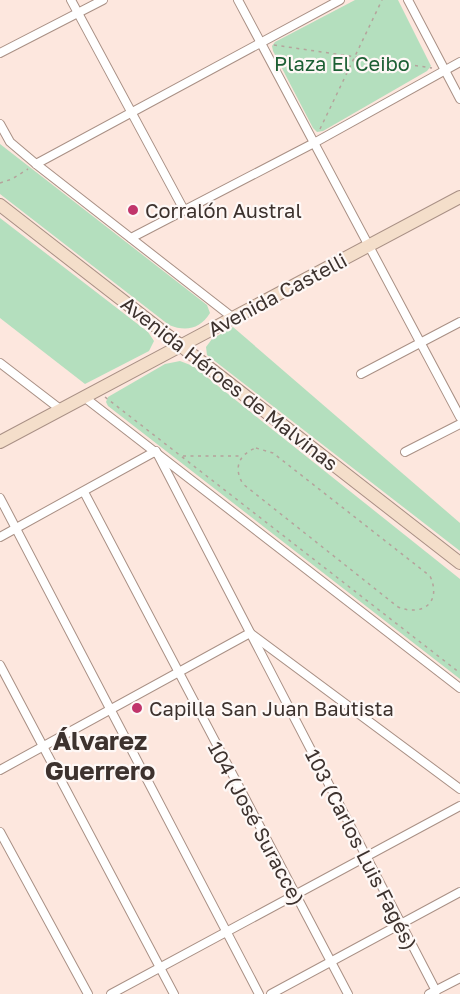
<svg xmlns="http://www.w3.org/2000/svg" width="460" height="994" viewBox="0 0 460 994" font-family="'Golos Text',sans-serif">
<rect width="100%" height="100%" fill="#fde7de"/>
<g fill="#b4dfbe">
<polygon points="355,0 398,0 431,66 427,71 323,131 317,132 313,128 273,51 272,46 275,42"/>
<path d="M 0,144 L 207,305 L 210,313 C 200,329 186,332 169,325 L 0,194 Z"/>
<polygon points="0,218 148,332 154,341 149,351 85,384 0,318"/>
<polygon points="233,327 460,523 460,551 207,355 206,347 212,339"/>
<polygon points="180,361 193,366 460,579 460,679 108,406 106,402 108,397 165,364"/>
</g>
<g fill="none" stroke-linecap="round" stroke-linejoin="round">
<g stroke="#a99085" stroke-width="10">
<g id="minor">
<polyline points="71,0 184,210"/>
<polyline points="238,0 460,417"/>
<polyline points="408,0 460,99"/>
<polyline points="0,53 103,0"/>
<polyline points="0,124 10,142 36,164 232,317"/>
<polyline points="36,164 340,0"/>
<polyline points="131,238 314,143 460,62"/>
<polyline points="0,363 60,409"/>
<polyline points="361,374 460,322"/>
<polyline points="84,397 460,688"/>
<polyline points="405,452 460,424"/>
<polyline points="84,492 348,994"/>
<polyline points="0,498 259,994"/>
<polyline points="0,537 156,451 436,991"/>
<polyline points="0,665 174,994"/>
<polyline points="0,770 250,633 460,789"/>
<polyline points="0,832 88,994"/>
<polyline points="111,994 460,806"/>
<polyline points="271,994 460,892"/>
<polyline points="429,994 460,978"/>
</g>
</g>
<g stroke="#a99085" stroke-width="14">
<g id="secondary">
<polyline points="0,205 460,563"/>
<polyline points="0,442 460,197"/>
</g>
</g>
<g stroke="#b5a39c" stroke-width="1.5" stroke-dasharray="3 4.5" stroke-linecap="butt">
<polyline points="274,45 432,68"/>
<polyline points="320,129 382,0"/>
<polyline points="0,183 12,179 28,169"/>
<polyline points="105,397 460,673"/>
<path d="M 256,448 L 273,453 L 430,576 C 442,602 423,617 398,607 L 243,484 C 233,468 239,454 256,448 Z"/>
<polyline points="183,456 241,456"/>
</g>
<use href="#minor" stroke="#fff" stroke-width="8"/>
<use href="#secondary" stroke="#f4deca" stroke-width="12"/>
</g>
<g fill="#c1356b" stroke="#fef8f6" stroke-width="2">
<circle cx="133" cy="210" r="6"/>
<circle cx="137" cy="708" r="6"/>
</g>
<g text-anchor="middle" dominant-baseline="central" stroke-width="4.5" stroke-linejoin="round" paint-order="stroke">
<g font-size="20" fill="#1c5f34" stroke="#fef8f6">
<text x="342" y="63">Plaza El Ceibo</text>
</g>
<g font-size="20" fill="#3d322e" stroke="#fef8f6" text-anchor="start">
<text x="145" y="210">Corralón Austral</text>
<text x="149" y="708">Capilla San Juan Bautista</text>
</g>
<g font-size="20" fill="#3d322e" stroke="#fef8f6">
<text transform="translate(277 294) rotate(-28)">Avenida Castelli</text>
<text transform="translate(230 383) rotate(38)">Avenida Héroes de Malvinas</text>
<text transform="translate(257 823) rotate(62)">104 (José Suracce)</text>
<text transform="translate(362 849) rotate(63)">103 (Carlos Luis Fagés)</text>
</g>
<g font-size="26" font-weight="bold" fill="#3d322e" stroke="#fef8f6">
<text x="100" y="740">Álvarez<tspan x="100" dy="30">Guerrero</tspan></text>
</g>
</g>
</svg>
